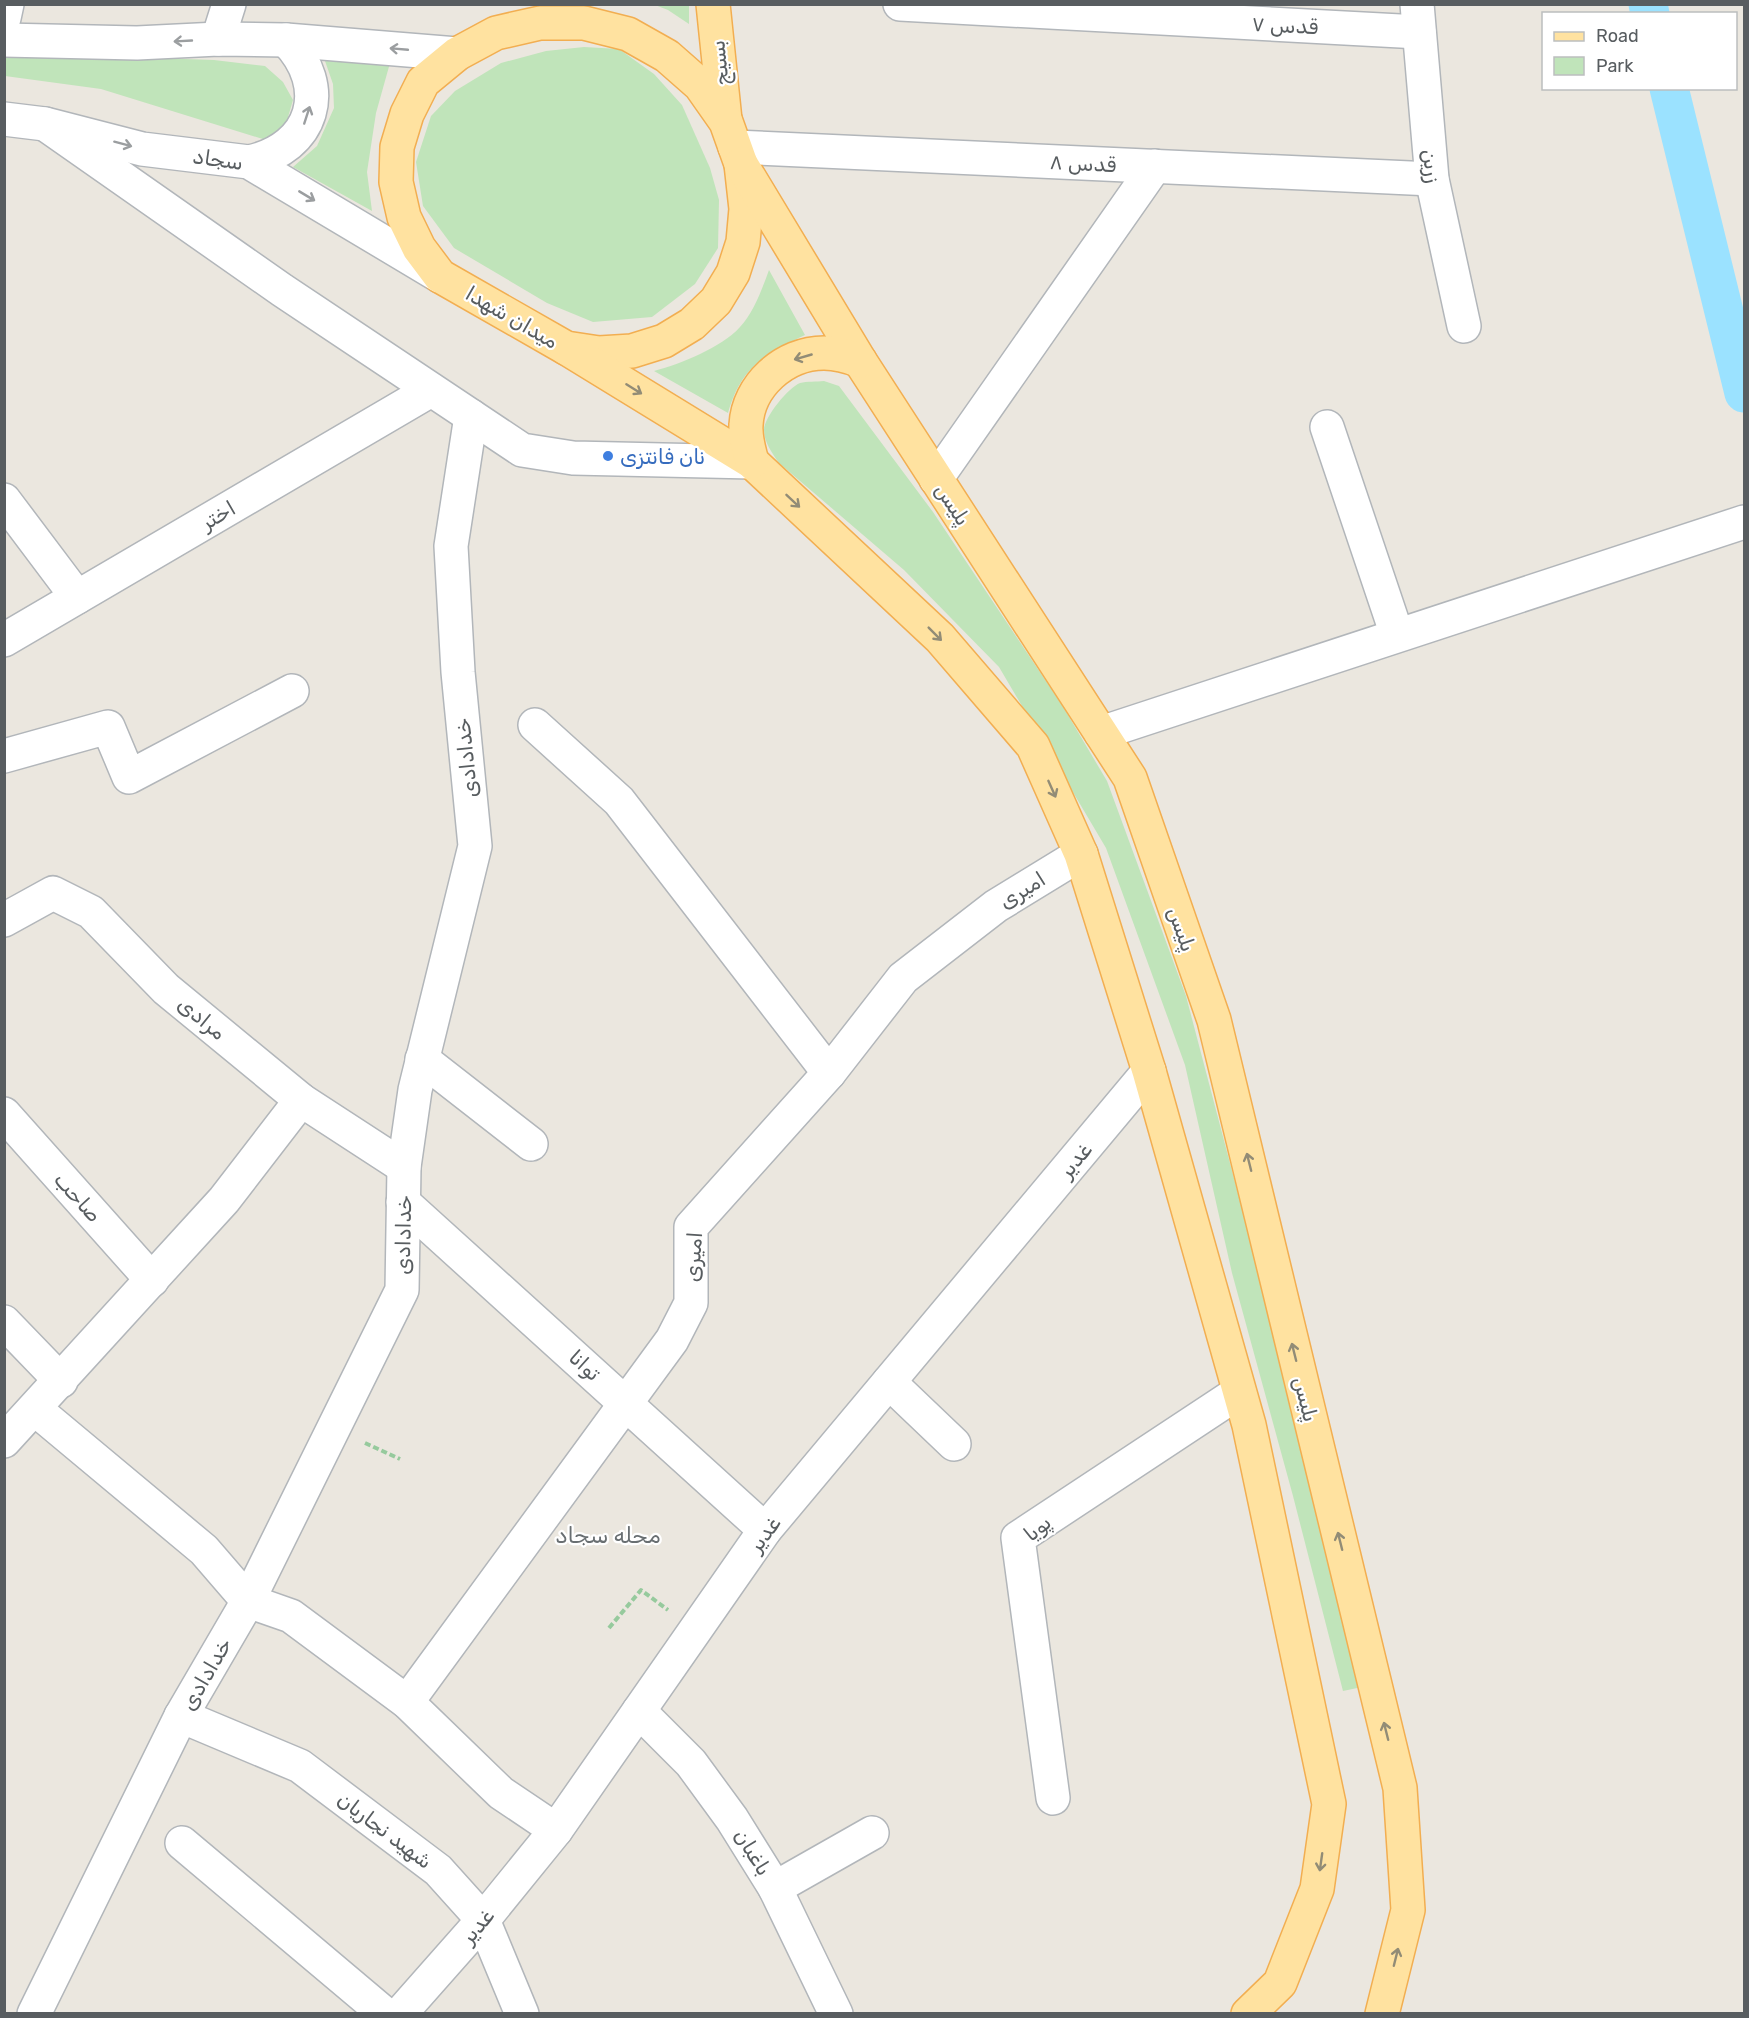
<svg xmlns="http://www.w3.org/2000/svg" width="1749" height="2018" viewBox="0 0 1749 2018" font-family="Rubik,Cairo,sans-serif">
<rect width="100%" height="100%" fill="#ebe7df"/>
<g fill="#c0e4ba">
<polygon points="655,5 689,5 689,24 668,10"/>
<polygon points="584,47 619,49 654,74 682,105 710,168 719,200 718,248 695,284 652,317 593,322 547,303 454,248 423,206 416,162 431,116 455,91 501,63 546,51"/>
<polygon points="66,55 214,60 265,66 283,82 293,100 286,124 266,140 101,89 5,76 5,57"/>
<polygon points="325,61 390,63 376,113 367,172 372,211 293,167 317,146 334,108 333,84"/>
<path d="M 769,270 L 805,335 C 764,355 741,367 728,413 L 654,371 C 680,364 721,348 740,327 C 754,312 762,289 769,270 Z"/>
<path d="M 824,381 L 839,386 L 933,512 L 1062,705 L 1107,781 L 1186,996 L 1272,1323 L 1362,1687 L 1343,1691 L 1293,1496 L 1232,1273 L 1185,1065 L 1106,848 L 999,667 L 904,570 L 779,463 C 772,453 764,442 764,430 C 764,417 789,387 800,383 C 807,381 816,382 824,381 Z"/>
</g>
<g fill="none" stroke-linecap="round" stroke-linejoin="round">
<g stroke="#9be2ff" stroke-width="39">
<polyline points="1648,4 1650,14"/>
<polyline points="1669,88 1744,393"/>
</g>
<g stroke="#b2b6ba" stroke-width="36">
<g id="minor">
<polyline points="900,4 1419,32"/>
<polyline points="1417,4 1432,179 1464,326"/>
<polyline points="4,18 7,4"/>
<polyline points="218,39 229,4"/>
<polyline points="4,40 137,43 218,39 286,40 457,54"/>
<polyline points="4,119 45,124 142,149 249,162 440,276"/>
<polyline points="45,124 282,290 522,450 573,458 752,462"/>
<polyline points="735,147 1432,179"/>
<path d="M 249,162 C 314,148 332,87 286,40"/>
<polyline points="1327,427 1397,635"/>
<polyline points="936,479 1155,166"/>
<polyline points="4,500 77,597"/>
<polyline points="4,640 431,390"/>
<polyline points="535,725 619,801 829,1073"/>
<polyline points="1101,733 1744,522"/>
<polyline points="4,756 108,727 129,777 292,691"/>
<polyline points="4,920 53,893 91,912 166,989 301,1100 404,1167"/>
<polyline points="422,1059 531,1144"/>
<polyline points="4,1114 152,1280"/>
<polyline points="403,1202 765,1530"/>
<polyline points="4,1322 61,1381"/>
<polyline points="889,1382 954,1444"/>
<polyline points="35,1409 204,1550 248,1601 291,1616 407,1702 501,1793 556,1830"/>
<polyline points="4,1441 224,1200 301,1100"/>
<polyline points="407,1702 672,1340 691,1303 691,1227 829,1073 903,978 996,906 1081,854"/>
<polyline points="639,1711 691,1763 732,1819 775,1888 836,2014"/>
<polyline points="181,1716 300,1766 438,1870 483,1920 522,2014"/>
<polyline points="1053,1798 1018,1538 1239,1392"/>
<polyline points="182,1843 385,2014"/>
<polyline points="775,1888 872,1833"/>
<polyline points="34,2014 181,1716 248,1601 402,1290 404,1167 415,1090 475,846 458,672 451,546 471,416"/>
<polyline points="400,2014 483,1920 556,1830 765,1530 1149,1071"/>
</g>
</g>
<g stroke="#f2ae51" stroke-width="36">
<g id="major">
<polyline points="713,4 725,120"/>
<polygon points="540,23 584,23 628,34 667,56 700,85 726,122 741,164 746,209 743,242 733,273 716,301 692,324 664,341 632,351 599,353 566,348 440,276 419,248 404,217 396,182 397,147 407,114 423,82 457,54 496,33"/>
<polyline points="741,164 860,361 1130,778 1214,1020 1400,1788 1408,1910 1382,2014"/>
<polyline points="566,348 752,462 940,638 1033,746 1081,854 1149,1071 1249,1425 1329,1804 1317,1889 1280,1983 1248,2014"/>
<path d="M 752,462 C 749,450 745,438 746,425 C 748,386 784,353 824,353 C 837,353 848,356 860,361"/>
</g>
</g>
<g stroke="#96ca9d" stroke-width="4" stroke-dasharray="6 3" stroke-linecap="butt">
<polyline points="365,1443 400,1459"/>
<polyline points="609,1628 641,1590 668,1610"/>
</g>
<use href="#minor" stroke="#fff" stroke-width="33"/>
<use href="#major" stroke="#ffe2a0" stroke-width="33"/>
</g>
<defs><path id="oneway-shaft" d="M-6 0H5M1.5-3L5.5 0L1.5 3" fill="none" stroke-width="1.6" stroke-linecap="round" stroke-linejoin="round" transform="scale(1.5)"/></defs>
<g stroke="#9b9ea0">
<use href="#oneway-shaft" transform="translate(183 41) rotate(177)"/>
<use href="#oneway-shaft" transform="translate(399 49) rotate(-175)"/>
<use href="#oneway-shaft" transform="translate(307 115) rotate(-72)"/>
<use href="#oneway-shaft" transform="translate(123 144) rotate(15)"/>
<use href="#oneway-shaft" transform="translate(307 196) rotate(31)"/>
</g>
<g stroke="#928c76">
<use href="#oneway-shaft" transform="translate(803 357) rotate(164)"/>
<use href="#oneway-shaft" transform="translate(634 389) rotate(32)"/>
<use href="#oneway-shaft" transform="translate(793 501) rotate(43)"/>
<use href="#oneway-shaft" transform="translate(935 634) rotate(45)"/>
<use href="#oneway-shaft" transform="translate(1052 789) rotate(66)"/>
<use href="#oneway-shaft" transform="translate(1249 1162) rotate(-104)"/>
<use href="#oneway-shaft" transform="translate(1294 1352) rotate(-104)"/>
<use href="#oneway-shaft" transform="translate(1340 1541) rotate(-104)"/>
<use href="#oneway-shaft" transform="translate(1386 1731) rotate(-104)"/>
<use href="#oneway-shaft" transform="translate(1321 1862) rotate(98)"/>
<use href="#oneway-shaft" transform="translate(1396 1957) rotate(-76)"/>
</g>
<circle fill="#3f7fe0" stroke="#fff" stroke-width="2" cx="608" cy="456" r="6"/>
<g text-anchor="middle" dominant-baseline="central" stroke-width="4.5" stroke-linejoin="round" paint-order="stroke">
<g font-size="21" fill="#585d60" stroke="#fff">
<text transform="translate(1285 25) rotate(3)">قدس ۷</text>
<text transform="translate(719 63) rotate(-96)">بسیج</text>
<text transform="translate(218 159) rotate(8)">سجاد</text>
<text transform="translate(1083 163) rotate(3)">قدس ۸</text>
<text transform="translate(1432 166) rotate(83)">زرین</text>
<text transform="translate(512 317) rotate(30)">میدان شهدا</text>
<text transform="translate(953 504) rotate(57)">پلیس</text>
<text transform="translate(218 515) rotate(-30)">اختر</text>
<text transform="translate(466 758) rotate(-96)">خدادادی</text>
<text transform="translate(1022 890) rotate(-32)">امیری</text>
<text transform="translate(1182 929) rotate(71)">پلیس</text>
<text transform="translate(202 1018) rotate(39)">مرادی</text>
<text transform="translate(1075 1160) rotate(-50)">غدیر</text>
<text transform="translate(78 1197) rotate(48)">صاحب</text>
<text transform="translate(403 1235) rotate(-89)">خدادادی</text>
<text transform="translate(693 1257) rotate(-86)">امیری</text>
<text transform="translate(585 1365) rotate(42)">توانا</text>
<text transform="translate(1306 1399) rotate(76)">پلیس</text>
<text transform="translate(1037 1528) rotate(-39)">پویا</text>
<text transform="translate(764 1534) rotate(-53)">غدیر</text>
<text transform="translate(206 1674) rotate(-60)">خدادادی</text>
<text transform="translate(385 1830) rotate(37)">شهید نجاریان</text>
<text transform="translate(753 1852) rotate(58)">باغبان</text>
<text transform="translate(477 1926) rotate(-49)">غدیر</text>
</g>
<g font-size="21" fill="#366cbe" stroke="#fff" text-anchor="start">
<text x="620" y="456">نان فانتزی</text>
</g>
<g font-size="22" fill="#696f72" stroke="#fff">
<text x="608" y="1535">محله سجاد</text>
</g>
</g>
<rect width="1749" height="2018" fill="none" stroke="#585d60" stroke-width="12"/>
<rect x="1542" y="12" width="195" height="78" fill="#ffffff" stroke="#bcbebf" stroke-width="1.5"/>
<rect x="1554" y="32" width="30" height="9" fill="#ffe2a0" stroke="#bcbebf" stroke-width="1.5"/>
<text x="1596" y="42" font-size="18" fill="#585d60">Road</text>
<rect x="1554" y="57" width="30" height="18" fill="#c0e4ba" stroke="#bcbebf" stroke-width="1.5"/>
<text x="1596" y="72" font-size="18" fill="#585d60">Park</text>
</svg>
